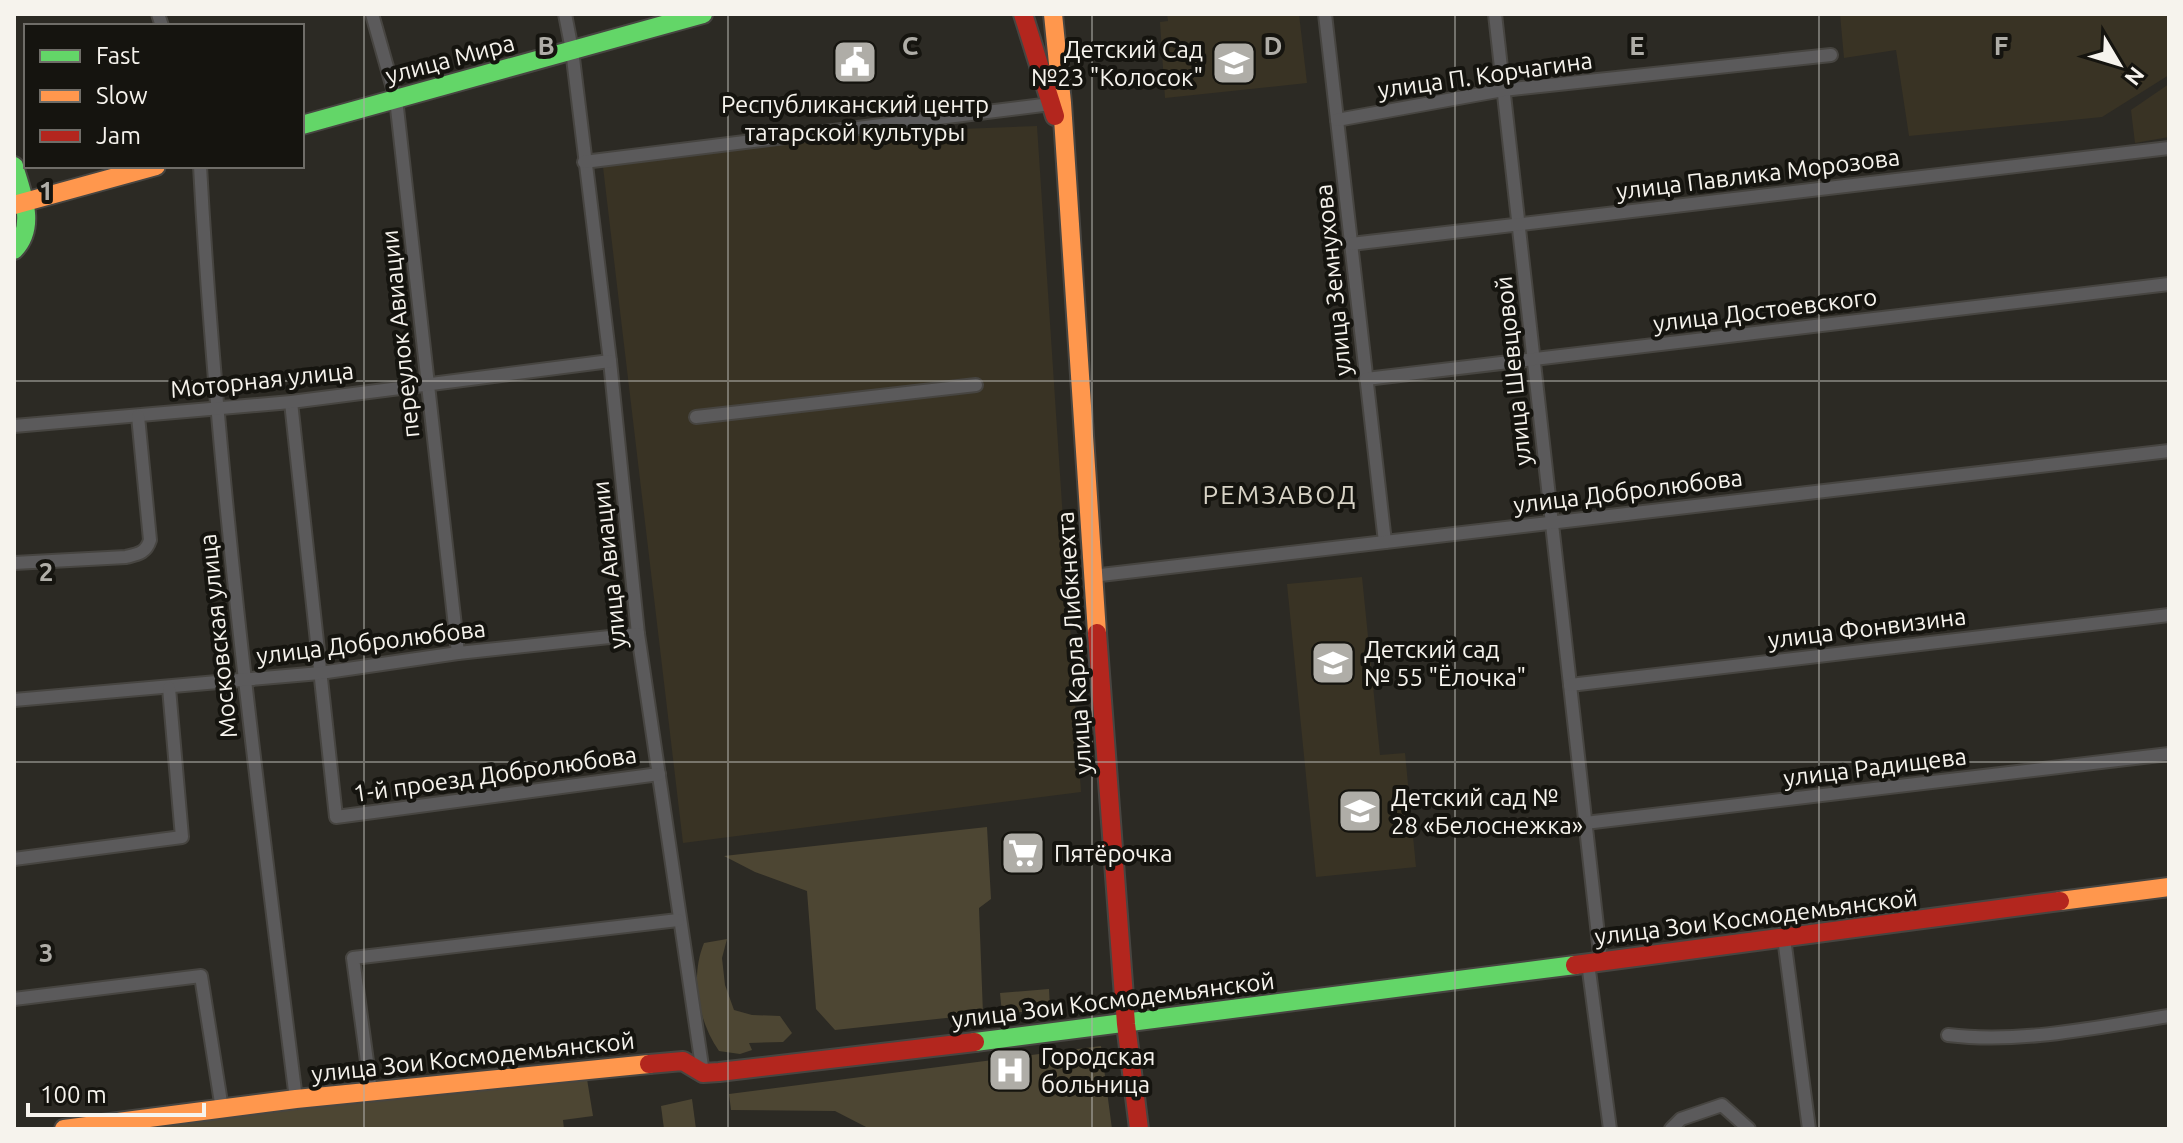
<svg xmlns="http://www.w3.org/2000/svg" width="2183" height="1143" viewBox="0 0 2183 1143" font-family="Ubuntu,sans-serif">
<rect width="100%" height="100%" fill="#2c2a24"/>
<g fill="#393324">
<polygon points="1167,14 1299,14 1307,83 1165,98 1160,22 1168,21"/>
<polygon points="1840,14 2169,14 2169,75 2102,117 1909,136 1896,50 1844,58"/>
<polygon points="2169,84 2169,137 2135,143 2131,110"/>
<polygon points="1037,126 1081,792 683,843 603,167 809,135"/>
<polygon points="1362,577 1380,755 1405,753 1416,867 1316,877 1287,584"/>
</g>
<g fill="#4d4633">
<polygon points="987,827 991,899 979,908 983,1014 835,1030 816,1009 807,891 755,872 724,856"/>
<path d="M 727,939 L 722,958 L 725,985 L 734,1010 L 752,1015 L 780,1016 L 792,1033 L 783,1042 L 749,1043 L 752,1050 L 740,1054 L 719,1051 C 698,1021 690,977 704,943 Z"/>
<polygon points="1049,989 1050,1009 1002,1014 1000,993"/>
<polygon points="1101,1046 1112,1129 870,1129 835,1111 731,1110 729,1094"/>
<polygon points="587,1079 593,1116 563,1120 564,1129 142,1129 294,1105"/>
<polygon points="692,1099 696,1129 664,1129 661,1106"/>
</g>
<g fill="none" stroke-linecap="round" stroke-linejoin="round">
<g stroke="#474541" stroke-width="16">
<g id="street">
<polyline points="158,14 162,26"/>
<polyline points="372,14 396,99 458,653"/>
<polyline points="565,14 572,50 610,361 638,634 703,1073"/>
<polyline points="1325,14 1385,542"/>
<polyline points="1495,14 1601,962"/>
<polyline points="1337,120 1503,90 1831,55"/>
<polyline points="584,162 1051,104"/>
<path d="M 200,166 C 217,479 257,788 296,1099"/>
<polyline points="1351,244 2169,148"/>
<polyline points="1366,379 2169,284"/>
<polyline points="291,402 336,817 659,774"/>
<polyline points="696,417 976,385"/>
<polyline points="14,426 291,402 610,361"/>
<path d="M 14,563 L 126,557 C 138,554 146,553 150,540 L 138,416"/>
<polyline points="1092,576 2169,451"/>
<polyline points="1570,685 2169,615"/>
<polyline points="14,700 320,673 458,653 638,634"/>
<polyline points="1585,823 2169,754"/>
<polyline points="14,859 182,837 169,688"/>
<polyline points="1784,938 1809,1129"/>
<polyline points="1588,963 1610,1129"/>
<polyline points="14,999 201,976 222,1109"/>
<path d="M 1948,1035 C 2021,1044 2097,1027 2169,1016"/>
<polyline points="371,1091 353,958 678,920"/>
<polyline points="1671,1129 1681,1119 1722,1105 1749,1129"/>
</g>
</g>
<g stroke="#474541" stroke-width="22">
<g id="fast">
<polyline points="302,125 703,14"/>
<path d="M 14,166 C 22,194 37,226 14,250"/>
<polyline points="975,1042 1575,965"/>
</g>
</g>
<g stroke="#474541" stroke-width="22">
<g id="slow">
<polyline points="1053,14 1062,103 1097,633"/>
<polyline points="14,205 156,166"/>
<polyline points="2060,901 2169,887"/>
<polyline points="64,1129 296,1099 649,1064"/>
</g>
</g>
<g stroke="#474541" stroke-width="22">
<g id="jam">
<polyline points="1023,14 1055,116"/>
<polyline points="1097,633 1126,1024 1139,1129"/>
<polyline points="1575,965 2060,901"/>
<polyline points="649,1064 683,1061 703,1073 719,1072 975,1042"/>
</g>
</g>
<use href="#street" stroke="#5b5a5b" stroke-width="12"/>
<use href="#fast" stroke="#63d668" stroke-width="18"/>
<use href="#slow" stroke="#ff974d" stroke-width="18"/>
<use href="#jam" stroke="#b3261e" stroke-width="18"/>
</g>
<path fill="none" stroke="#afada7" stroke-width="2" stroke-opacity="0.55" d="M 364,14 L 364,1129M 728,14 L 728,1129M 1092,14 L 1092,1129M 1455,14 L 1455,1129M 1819,14 L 1819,1129M 14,381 L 2169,381M 14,762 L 2169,762"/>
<defs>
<g id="civic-square" transform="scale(2.3)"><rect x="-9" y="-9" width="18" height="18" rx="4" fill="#afada7" stroke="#15140f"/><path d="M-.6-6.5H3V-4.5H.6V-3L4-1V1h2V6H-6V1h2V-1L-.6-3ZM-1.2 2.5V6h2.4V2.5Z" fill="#fff"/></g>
<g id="school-square" transform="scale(2.3)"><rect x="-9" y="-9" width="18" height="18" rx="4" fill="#afada7" stroke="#15140f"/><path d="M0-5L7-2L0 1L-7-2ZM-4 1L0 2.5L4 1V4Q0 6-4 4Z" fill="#fff"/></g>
<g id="supermarket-square" transform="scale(2.3)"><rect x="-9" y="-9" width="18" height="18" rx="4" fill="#afada7" stroke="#15140f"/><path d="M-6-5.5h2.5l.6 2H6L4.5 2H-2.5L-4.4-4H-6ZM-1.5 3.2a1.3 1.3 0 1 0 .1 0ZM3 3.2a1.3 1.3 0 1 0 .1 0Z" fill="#fff"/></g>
<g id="hospital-square" transform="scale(2.3)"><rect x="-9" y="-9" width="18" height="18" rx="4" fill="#afada7" stroke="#15140f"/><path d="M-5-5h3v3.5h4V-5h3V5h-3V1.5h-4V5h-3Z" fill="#fff"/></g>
</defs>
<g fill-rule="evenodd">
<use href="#civic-square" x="855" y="62"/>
<use href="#school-square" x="1234" y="63"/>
<use href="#school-square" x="1333" y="663"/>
<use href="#school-square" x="1360" y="811"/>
<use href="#supermarket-square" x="1023" y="853"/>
<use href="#hospital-square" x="1010" y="1070"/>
</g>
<g text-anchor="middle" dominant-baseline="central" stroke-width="8" stroke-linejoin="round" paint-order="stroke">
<g font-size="24" fill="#f6f3ed" stroke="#15140f" text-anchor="start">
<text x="1203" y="49" text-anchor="end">Детский Сад<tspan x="1203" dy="28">№23 "Колосок"</tspan></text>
<text x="855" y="104" text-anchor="middle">Республиканский центр<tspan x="855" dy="28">татарской культуры</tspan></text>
<text x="1364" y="649">Детский сад<tspan x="1364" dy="28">№ 55 "Ёлочка"</tspan></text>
<text x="1391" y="797">Детский сад №<tspan x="1391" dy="28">28 «Белоснежка»</tspan></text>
<text x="1054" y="853">Пятёрочка</text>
<text x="1041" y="1056">Городская<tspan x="1041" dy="28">больница</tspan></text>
</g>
<g font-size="24" fill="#f6f3ed" stroke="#15140f">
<text transform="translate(450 59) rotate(-15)">улица Мира</text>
<text transform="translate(1485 75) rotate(-8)">улица П. Корчагина</text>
<text transform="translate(1758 174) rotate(-7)">улица Павлика Морозова</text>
<text transform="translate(1333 280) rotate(-96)">улица Земнухова</text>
<text transform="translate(1765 310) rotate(-7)">улица Достоевского</text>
<text transform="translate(400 334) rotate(-96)">переулок Авиации</text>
<text transform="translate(1513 371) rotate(-96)">улица Шевцовой</text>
<text transform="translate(262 380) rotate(-6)">Моторная улица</text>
<text transform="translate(1628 491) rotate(-7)">улица Добролюбова</text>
<text transform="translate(609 565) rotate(-96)">улица Авиации</text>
<text transform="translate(1867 628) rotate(-7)">улица Фонвизина</text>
<text transform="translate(218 636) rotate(-96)">Московская улица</text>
<text transform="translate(371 642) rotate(-7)">улица Добролюбова</text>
<text transform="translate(1074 643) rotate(-94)">улица Карла Либкнехта</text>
<text transform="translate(1875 767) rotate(-7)">улица Радищева</text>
<text transform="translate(495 774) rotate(-8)">1-й проезд Добролюбова</text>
<text transform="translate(1756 917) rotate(-7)">улица Зои Космодемьянской</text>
<text transform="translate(1113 1000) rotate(-7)">улица Зои Космодемьянской</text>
<text transform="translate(473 1057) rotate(-6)">улица Зои Космодемьянской</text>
</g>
<g font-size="26" letter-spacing="2" fill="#d8d3c6" stroke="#15140f">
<text x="1280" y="494">РЕМЗАВОД</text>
</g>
</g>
<g font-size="26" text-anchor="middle" font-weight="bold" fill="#afada7" stroke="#15140f" stroke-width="8" stroke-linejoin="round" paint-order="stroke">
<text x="546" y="55">B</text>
<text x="910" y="55">C</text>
<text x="1273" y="55">D</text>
<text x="1637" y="55">E</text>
<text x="2001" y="55">F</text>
<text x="46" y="200">1</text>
<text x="46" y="581">2</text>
<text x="46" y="962">3</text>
</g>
<rect width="2183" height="1143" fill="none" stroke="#f6f3ed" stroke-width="32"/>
<rect x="24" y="24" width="280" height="144" fill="#15140f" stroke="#6f6d68" stroke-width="2"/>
<rect x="40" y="50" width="40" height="12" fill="#63d668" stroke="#6f6d68" stroke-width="2"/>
<text x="96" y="64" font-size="24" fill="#f6f3ed">Fast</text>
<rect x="40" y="90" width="40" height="12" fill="#ff974d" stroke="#6f6d68" stroke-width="2"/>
<text x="96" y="104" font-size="24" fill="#f6f3ed">Slow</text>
<rect x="40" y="130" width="40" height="12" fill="#b3261e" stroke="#6f6d68" stroke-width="2"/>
<text x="96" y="144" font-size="24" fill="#f6f3ed">Jam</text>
<g transform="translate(2119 64) rotate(128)" stroke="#15140f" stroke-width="6" paint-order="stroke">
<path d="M0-6L14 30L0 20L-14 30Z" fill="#f6f3ed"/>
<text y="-12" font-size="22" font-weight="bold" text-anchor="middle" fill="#f6f3ed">N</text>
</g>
<path d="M28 1103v12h176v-12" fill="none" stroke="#f6f3ed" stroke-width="4"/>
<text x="40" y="1103" font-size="24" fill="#f6f3ed" stroke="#15140f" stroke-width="6" paint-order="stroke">100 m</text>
</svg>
